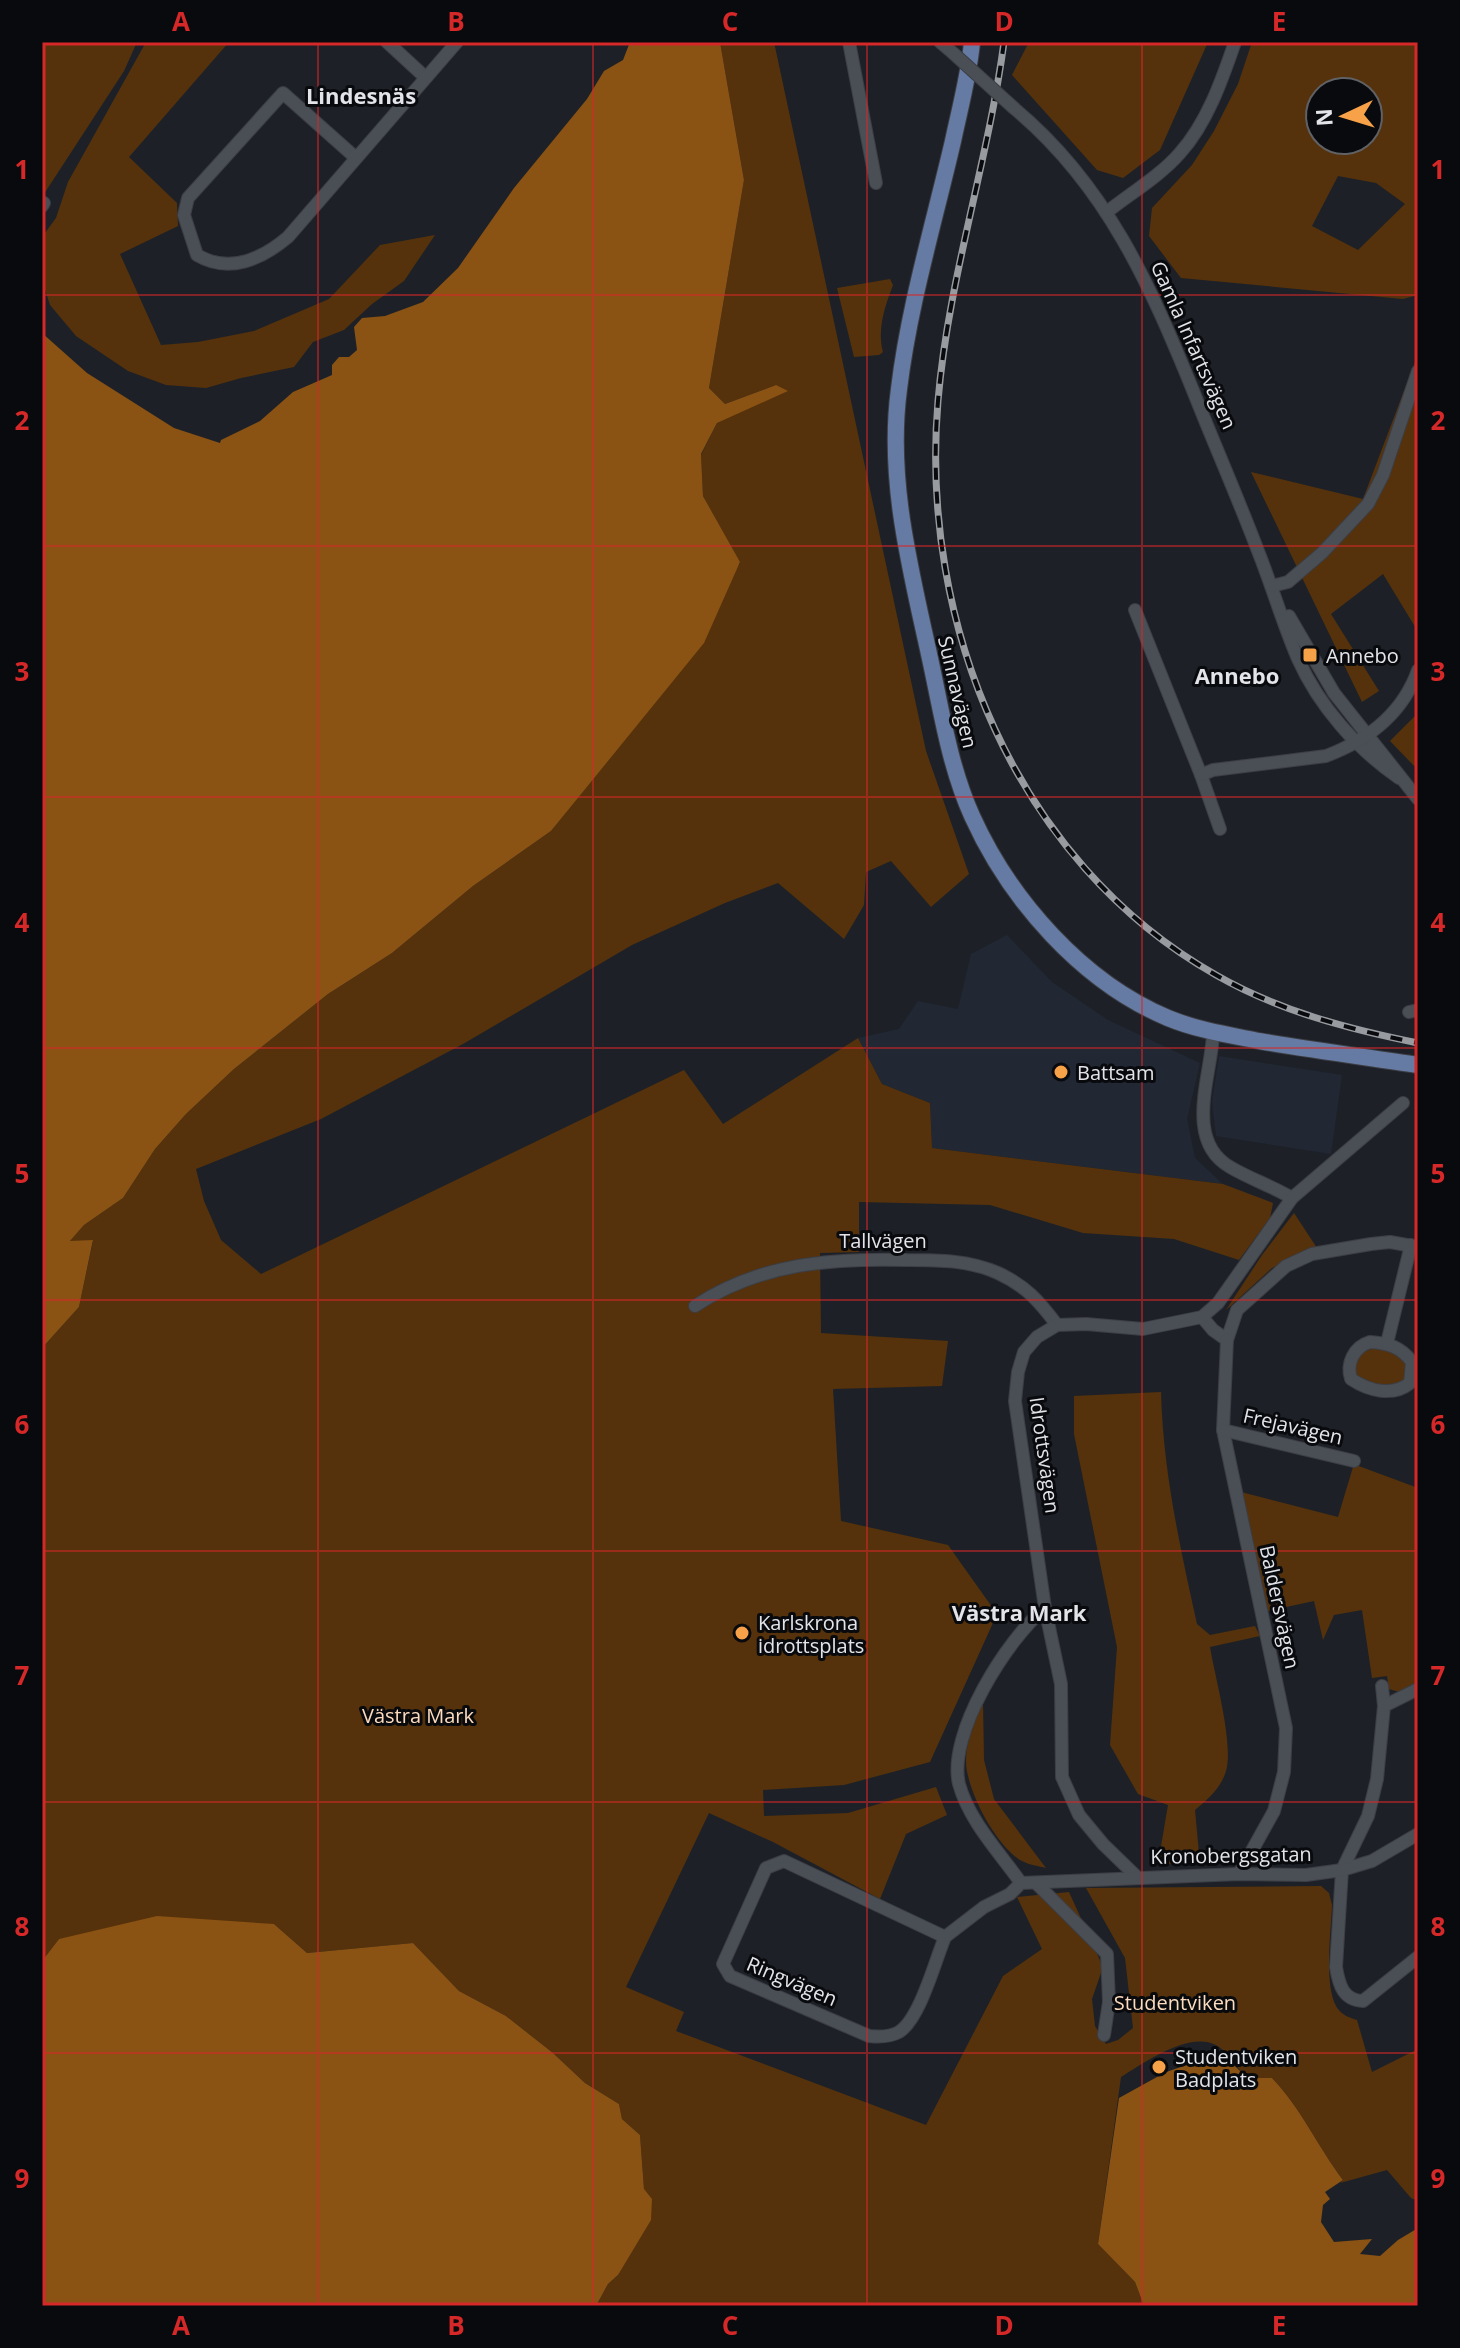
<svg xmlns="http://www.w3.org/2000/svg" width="1460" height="2348" viewBox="0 0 1460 2348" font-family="'Open Sans',sans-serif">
<rect width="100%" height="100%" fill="#1d2127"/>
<g fill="#212733">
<polygon points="1007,935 1052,982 1108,1020 1200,1063 1187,1119 1195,1158 1223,1184 932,1148 930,1103 882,1084 858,1038 899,1029 918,1001 958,1009 971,954"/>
<polygon points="1219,1056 1342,1075 1331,1154 1216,1136 1212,1102"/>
</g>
<g fill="#55320b" fill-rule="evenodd">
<polygon points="42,42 137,42 124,71 42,197"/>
<polygon points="146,42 229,42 129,157 177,203 178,226 120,254 161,345 198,342 254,331 329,299 380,245 435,235 404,281 372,304 344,330 313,342 294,367 241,378 206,388 166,385 128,371 76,336 50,305 42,280 42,237 56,218 68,182"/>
<path d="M 720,42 L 774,42 L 926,751 L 969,874 L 931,907 L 891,861 L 866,872 L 864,905 L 844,939 L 778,883 L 725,903 L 632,945 L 463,1044 L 321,1119 L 196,1169 L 204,1201 L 221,1240 L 261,1274 L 684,1070 L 723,1124 L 858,1038 L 882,1084 L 930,1103 L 932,1148 L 1223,1184 L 1273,1203 L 1270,1218 L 1239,1260 L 1174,1239 L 1083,1233 L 990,1205 L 859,1202 L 859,1252 L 820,1253 L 821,1333 L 948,1341 L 942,1386 L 833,1389 L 841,1521 L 948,1545 L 997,1614 L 930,1762 L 844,1785 L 763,1790 L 764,1816 L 848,1813 L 936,1787 L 947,1815 L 906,1834 L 880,1899 L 773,1842 L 709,1813 L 626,1987 L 684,2012 L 676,2031 L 926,2125 L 1003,1976 L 1042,1949 L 1017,1897 L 1069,1892 L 1103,1967 L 1092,1999 L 1095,2026 L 1106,2044 L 1118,2040 L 1133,2028 L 1125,1958 L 1086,1888 L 1321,1886 L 1329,1893 L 1332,1905 C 1331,1932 1324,1984 1336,2006 C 1341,2015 1348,2017 1357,2020 L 1372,2072 L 1418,2049 L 1418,2201 L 1411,2198 L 1387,2170 L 1340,2183 L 1343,2180 C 1318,2147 1301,2108 1272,2078 L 1247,2078 C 1237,2068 1227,2051 1216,2045 C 1188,2031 1144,2063 1121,2077 L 1098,2244 L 1135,2282 L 1144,2306 L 596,2306 L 608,2284 L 618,2275 L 644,2189 L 640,2135 L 622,2119 L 619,2104 L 585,2083 L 553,2053 L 506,2016 L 459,1991 L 413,1943 L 307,1953 L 274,1924 L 59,1939 L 42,1961 L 42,1348 L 79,1307 L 93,1241 L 69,1242 L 84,1225 L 123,1198 L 155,1149 L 186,1114 L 234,1069 L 328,994 L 392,953 L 473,886 L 551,831 L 581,793 L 740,563 L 703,496 L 701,455 L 717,423 L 776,385 L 725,404 L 709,388 L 744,180 Z"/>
<polygon points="1029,42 1208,42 1160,150 1123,178 1097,170 1012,75"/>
<path d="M 1252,42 L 1418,42 L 1418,295 L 1403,299 L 1181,278 L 1149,236 L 1152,208 L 1192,165 L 1214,131 L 1238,84 ZM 1320,92 L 1368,92 L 1368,140 L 1320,140 ZM 1338,176 L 1376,183 L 1405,204 L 1358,250 L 1312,226 Z"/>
<path d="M 890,279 L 893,285 C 885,306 877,329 883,352 L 879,355 L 854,357 L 837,288 Z"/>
<polygon points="1418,354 1417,630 1383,574 1331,614 1379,691 1362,702 1251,472 1363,499"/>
<polygon points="1418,713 1418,770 1390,741"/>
<polygon points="1294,1213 1317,1248 1272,1268 1226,1310 1262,1255"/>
<path d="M 1376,1347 L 1394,1351 L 1409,1366 L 1403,1384 L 1392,1388 L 1358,1379 C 1351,1369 1354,1363 1359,1354 Z"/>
<path d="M 1161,1392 C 1163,1471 1180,1547 1197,1624 L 1210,1635 L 1255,1626 L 1260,1636 L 1210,1647 C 1215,1677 1234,1745 1226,1771 C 1221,1788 1208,1799 1195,1810 L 1200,1864 L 1158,1864 L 1168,1805 L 1138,1794 L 1110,1745 L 1117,1647 L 1074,1434 L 1074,1396 Z"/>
<polygon points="1356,1465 1418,1488 1418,1684 1399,1692 1389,1689 1387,1676 1372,1678 1362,1610 1334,1615 1323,1640 1314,1601 1268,1611 1241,1492 1338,1517 1353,1467"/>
<path d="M 983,1702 L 984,1760 L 994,1799 L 1046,1868 C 1039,1866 1029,1865 1022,1861 C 997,1848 966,1790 966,1761 C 966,1741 975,1720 983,1702 Z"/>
</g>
<g fill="#8a5213">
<polygon points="630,42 720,42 744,180 709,388 725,404 776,385 788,391 717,423 701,454 703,496 740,562 704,643 551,831 473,886 392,953 328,994 234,1069 186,1114 155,1149 123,1198 84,1225 70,1241 93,1240 79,1307 42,1348 42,333 87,373 174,428 220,443 221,440 260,421 293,392 332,375 332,365 339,357 349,357 357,350 354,327 362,318 385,316 423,302 458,268 514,188 587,99 604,71 623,60"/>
<polygon points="157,1916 274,1924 307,1953 413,1943 459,1991 506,2016 553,2053 585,2083 619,2104 622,2119 640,2135 644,2189 652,2199 651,2220 618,2275 608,2284 596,2306 42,2306 45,2094 42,2089 42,1961 59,1939"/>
<path d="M 1211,2057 L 1231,2062 L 1247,2078 L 1272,2078 C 1301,2108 1318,2147 1343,2180 L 1325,2192 L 1330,2199 L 1323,2205 L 1321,2222 L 1334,2242 L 1372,2239 L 1360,2254 L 1380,2256 L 1398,2240 L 1418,2228 L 1418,2306 L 1144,2306 L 1135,2282 L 1098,2244 L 1119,2098 L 1166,2072 Z"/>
</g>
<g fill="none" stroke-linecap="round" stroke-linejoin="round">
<g stroke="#3c3e44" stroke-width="14">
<g id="minor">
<polyline points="387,42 425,77"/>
<polyline points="849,42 876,183"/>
<polyline points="940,42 953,53"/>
<path d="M 1015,109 C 1107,186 1150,285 1194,393 C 1215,446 1238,498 1258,551 C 1272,586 1283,624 1298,659 C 1319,706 1357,749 1399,778"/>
<path d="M 356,158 L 283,93 L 188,198 L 184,215 L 197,255 C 229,274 262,259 288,237 L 457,42"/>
<polyline points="42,206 44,203"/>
<path d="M 1107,212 C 1131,193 1160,176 1180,153 C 1207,123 1222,80 1235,42"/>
<polyline points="1272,586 1288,582 1322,553 1368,504 1383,475 1418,371"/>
<polyline points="1135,610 1201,775 1220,829"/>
<polyline points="1289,616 1334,693 1418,799"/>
<path d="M 1201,775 L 1213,770 L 1326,756 C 1368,740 1403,713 1418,670"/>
<polyline points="1409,1012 1418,1010"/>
<path d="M 1213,1033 C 1212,1074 1183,1140 1230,1167 C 1250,1179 1272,1186 1292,1198"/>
<path d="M 695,1306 C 760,1263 832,1258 907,1260 C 938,1260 969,1260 998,1273 C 1026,1286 1039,1301 1057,1325"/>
<polyline points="1202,1317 1213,1330 1227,1340 1237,1310 1286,1266 1312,1254 1371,1244 1390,1242 1418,1247"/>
<polyline points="1227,1340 1223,1430 1286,1728 1284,1772 1274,1811 1239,1874"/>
<path d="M 1370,1342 C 1388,1343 1401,1347 1412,1362 L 1410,1383 C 1393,1397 1369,1391 1351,1379 C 1346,1363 1354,1347 1370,1342 Z"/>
<polyline points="1387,1343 1411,1245"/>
<polyline points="1223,1430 1354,1461"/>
<path d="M 1382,1686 L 1384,1706 L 1377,1779 L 1368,1816 L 1342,1870 L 1336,1967 C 1339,1985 1343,2000 1363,2001 L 1418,1957"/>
<polyline points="1384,1706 1418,1689"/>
<polyline points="1137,1877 1103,1844 1079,1815 1062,1777 1061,1684 1045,1608 1015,1401 1018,1372 1024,1352 1037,1337 1057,1325 1086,1324 1143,1329 1202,1317 1218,1303 1292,1198 1403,1103"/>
<path d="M 1021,1883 C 1000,1853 969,1821 959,1784 C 947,1734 1007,1639 1045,1608"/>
<polyline points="1036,1883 1107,1954 1109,2002 1104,2035"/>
<path d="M 945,1937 C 935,1961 920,2019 899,2032 C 890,2037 879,2037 869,2036 L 730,1976 L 723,1964 L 766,1868 L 784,1861 L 945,1937 L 984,1907 L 1010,1894 L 1021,1883 L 1239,1874 L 1306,1875 L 1342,1870 L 1372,1861 L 1418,1834"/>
</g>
</g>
<g stroke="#3c3e44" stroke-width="18">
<path id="major" d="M 972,42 C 969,75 960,108 953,141 C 934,223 909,306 899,389 C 887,479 910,567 929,654 C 941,708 949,765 972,816 C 1010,900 1082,982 1168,1018 C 1197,1030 1229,1035 1259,1041 C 1312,1050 1365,1057 1418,1065"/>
</g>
<use href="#minor" stroke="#4a4e55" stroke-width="12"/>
<use href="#major" stroke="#667ba4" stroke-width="16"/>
<g stroke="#989ba0" stroke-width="7">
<path id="rail" d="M 1004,42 C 988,162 948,280 938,401 C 919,624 1016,862 1216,975 C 1279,1011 1348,1029 1418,1043"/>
</g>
<use href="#rail" stroke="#090a0d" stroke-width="4" stroke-dasharray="12" stroke-linecap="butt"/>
<g stroke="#3c3e44" stroke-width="14" stroke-linecap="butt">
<polyline id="minor-bridge" points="953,53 1015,109"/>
</g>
<use href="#minor-bridge" stroke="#4a4e55" stroke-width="12"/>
</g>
<path fill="none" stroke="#d62828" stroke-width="2" stroke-opacity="0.55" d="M 318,42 L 318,2306M 593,42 L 593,2306M 867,42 L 867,2306M 1142,42 L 1142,2306M 42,295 L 1418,295M 42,546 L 1418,546M 42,797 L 1418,797M 42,1048 L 1418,1048M 42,1300 L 1418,1300M 42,1551 L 1418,1551M 42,1802 L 1418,1802M 42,2053 L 1418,2053"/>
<g fill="#f7a149" stroke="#090a0d" stroke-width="3">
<rect x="1302" y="647" width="16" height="16" rx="4"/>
<circle cx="1061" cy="1072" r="8"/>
<circle cx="742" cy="1633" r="8"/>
<circle cx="1159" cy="2067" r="8"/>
</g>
<g text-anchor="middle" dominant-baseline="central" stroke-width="6" stroke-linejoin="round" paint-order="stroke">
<g font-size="20" fill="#e2e4e9" stroke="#090a0d">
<text transform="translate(1194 345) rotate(66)">Gamla Infartsvägen</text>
<text transform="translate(958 692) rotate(77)">Sunnavägen</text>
<text x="883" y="1240">Tallvägen</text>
<text transform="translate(1293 1426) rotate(13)">Frejavägen</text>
<text transform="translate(1045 1455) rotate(82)">Idrottsvägen</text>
<text transform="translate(1280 1607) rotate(78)">Baldersvägen</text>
<text transform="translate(1231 1855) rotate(-1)">Kronobergsgatan</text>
<text transform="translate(792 1981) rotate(23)">Ringvägen</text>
</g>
<g font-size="20" fill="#e2e4e9" stroke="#090a0d" text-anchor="start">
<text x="1326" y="655">Annebo</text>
<text x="1077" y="1072">Battsam</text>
<text x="758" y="1622">Karlskrona<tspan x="758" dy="23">idrottsplats</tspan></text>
<text x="1175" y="2056">Studentviken<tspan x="1175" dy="23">Badplats</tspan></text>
</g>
<g font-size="20" fill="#fddbbe" stroke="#090a0d">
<text x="418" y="1715">Västra Mark</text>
<text x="1175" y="2002">Studentviken</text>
</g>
<g font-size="22" font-weight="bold" fill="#e2e4e9" stroke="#090a0d">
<text x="361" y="95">Lindesnäs</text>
<text x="1237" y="675">Annebo</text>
<text x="1019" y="1612">Västra Mark</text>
</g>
</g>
<rect width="1460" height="2348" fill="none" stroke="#090a0d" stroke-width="88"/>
<g transform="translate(1344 116) rotate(266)"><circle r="38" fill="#090a0d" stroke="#606165" stroke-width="2"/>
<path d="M0-6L14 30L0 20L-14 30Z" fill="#f7a149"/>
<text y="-12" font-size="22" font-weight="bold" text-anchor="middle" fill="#e2e4e9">N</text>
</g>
<rect x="44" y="44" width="1372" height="2260" fill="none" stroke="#d62828" stroke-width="3"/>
<g font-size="26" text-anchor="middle" font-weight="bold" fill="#d62828">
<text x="181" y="31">A</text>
<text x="456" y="31">B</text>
<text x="730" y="31">C</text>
<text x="1004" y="31">D</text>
<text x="1279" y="31">E</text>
<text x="22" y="179">1</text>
<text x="1438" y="179">1</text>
<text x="22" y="430">2</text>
<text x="1438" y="430">2</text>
<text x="22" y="681">3</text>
<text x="1438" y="681">3</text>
<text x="22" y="932">4</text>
<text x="1438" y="932">4</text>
<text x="22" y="1183">5</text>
<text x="1438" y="1183">5</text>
<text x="22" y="1434">6</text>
<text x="1438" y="1434">6</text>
<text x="22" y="1685">7</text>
<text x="1438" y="1685">7</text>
<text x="22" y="1936">8</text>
<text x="1438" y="1936">8</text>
<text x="22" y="2188">9</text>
<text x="1438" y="2188">9</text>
<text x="181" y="2335">A</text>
<text x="456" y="2335">B</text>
<text x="730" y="2335">C</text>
<text x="1004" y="2335">D</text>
<text x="1279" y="2335">E</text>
</g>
</svg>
